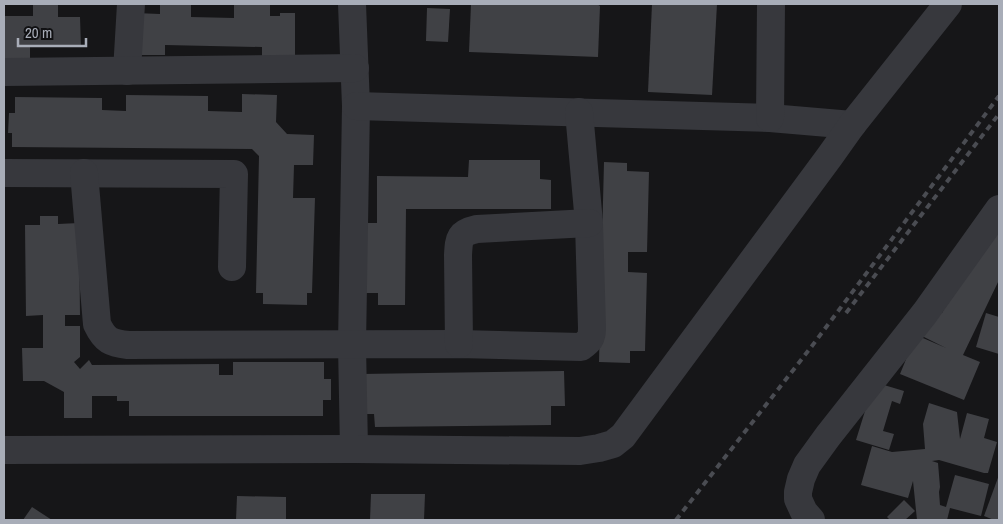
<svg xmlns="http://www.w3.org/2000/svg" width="1003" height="524" viewBox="0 0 1003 524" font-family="'Archivo Narrow',sans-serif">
<rect width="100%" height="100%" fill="#161618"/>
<g fill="#404145">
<polygon points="33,4 58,4 58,17 80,17 81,47 30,47 30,60 4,60 4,16 33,16"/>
<polygon points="160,4 191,4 191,17 234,18 234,4 270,4 270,16 280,16 280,13 295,13 295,59 262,59 262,47 165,45 165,55 134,55 135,13 160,14"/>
<polygon points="471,4 597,4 600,6 598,57 469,52"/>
<polygon points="652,4 717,4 712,95 648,92"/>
<polygon points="427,8 450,9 448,42 426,41"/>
<polygon points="242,94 277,95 276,122 287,134 314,135 313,165 294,165 293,198 315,198 312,293 307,293 307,305 263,304 263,293 256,293 259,156 252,149 12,147 12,133 8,133 9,113 15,113 15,97 102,98 102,110 126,111 126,95 208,96 208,111 242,112"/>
<polygon points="469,160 540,160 540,179 551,180 551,209 406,209 405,305 378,305 378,293 362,293 363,223 377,223 377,176 468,177"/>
<polygon points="604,162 627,163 627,171 649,172 647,252 628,252 628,272 647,273 645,351 630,351 630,363 599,362"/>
<polygon points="40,216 58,216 58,224 79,223 80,315 65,315 65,326 80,326 80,357 74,362 80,369 89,360 92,365 219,364 219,375 233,375 233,362 324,362 324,379 331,379 331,400 323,400 323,416 129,416 129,401 117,401 117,396 92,396 92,418 64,418 64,392 44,381 23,381 22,348 43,348 43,315 26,316 25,225 40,225"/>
<polygon points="999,225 999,280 963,355 980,362 964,400 900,374 916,335 946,348 916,333 929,307 942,313 970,257"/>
<polygon points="986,313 999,317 999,354 976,347"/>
<polygon points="564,371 565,406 551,406 551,425 375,427 374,414 361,414 361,374"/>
<polygon points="874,382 904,391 900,404 892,401 883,431 894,434 889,450 856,440"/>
<polygon points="929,403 957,412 960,439 967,413 989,419 984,438 997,442 988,473 984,473 939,460 932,461 938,463 940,487 939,492 940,505 946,507 955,475 989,484 981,516 950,508 947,520 917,520 913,481 908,498 861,485 872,446 892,452 925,449 923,424"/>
<polygon points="999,475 999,520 994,520 984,516"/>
<polygon points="371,494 425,494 424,520 370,520"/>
<polygon points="237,496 286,497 286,520 236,520"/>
<polygon points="904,500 915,511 905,520 890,520 887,517"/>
<polygon points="32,507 52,520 23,520"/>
</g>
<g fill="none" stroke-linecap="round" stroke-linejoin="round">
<g stroke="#37383d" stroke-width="28">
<polyline points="352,4 356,106 352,345 354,449"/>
<polyline points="127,71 131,4"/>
<polyline points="4,72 355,68"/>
<polyline points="356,106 770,118 852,125"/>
<polyline points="770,118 771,4"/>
<polyline points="4,173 234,174 232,267"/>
<path d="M 84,173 L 97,324 C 105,341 111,343 128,345 L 459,344 L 581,347 C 589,341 592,339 592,328 L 589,223 L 579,112"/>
<path d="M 459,344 L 458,255 C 459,238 459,233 477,229 L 589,223"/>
<polyline points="4,450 354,449 580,451 599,448 613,444 623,436 830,156 852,125 948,4"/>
<polyline points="811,520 804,512 798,499 798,492 801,479 807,465 828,436 925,313 999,209"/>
</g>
<g stroke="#4a4c52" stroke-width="4" stroke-dasharray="6 5" stroke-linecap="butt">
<polyline points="846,313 999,114"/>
<polyline points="676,520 812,346 999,96"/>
</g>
</g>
<rect width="1003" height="524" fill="none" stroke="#a8adb8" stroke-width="10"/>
<path d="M18 38v8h68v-8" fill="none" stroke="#a8adb8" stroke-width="2.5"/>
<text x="25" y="38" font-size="15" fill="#a8adb8" stroke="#111113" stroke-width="4" paint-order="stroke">20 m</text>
</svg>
